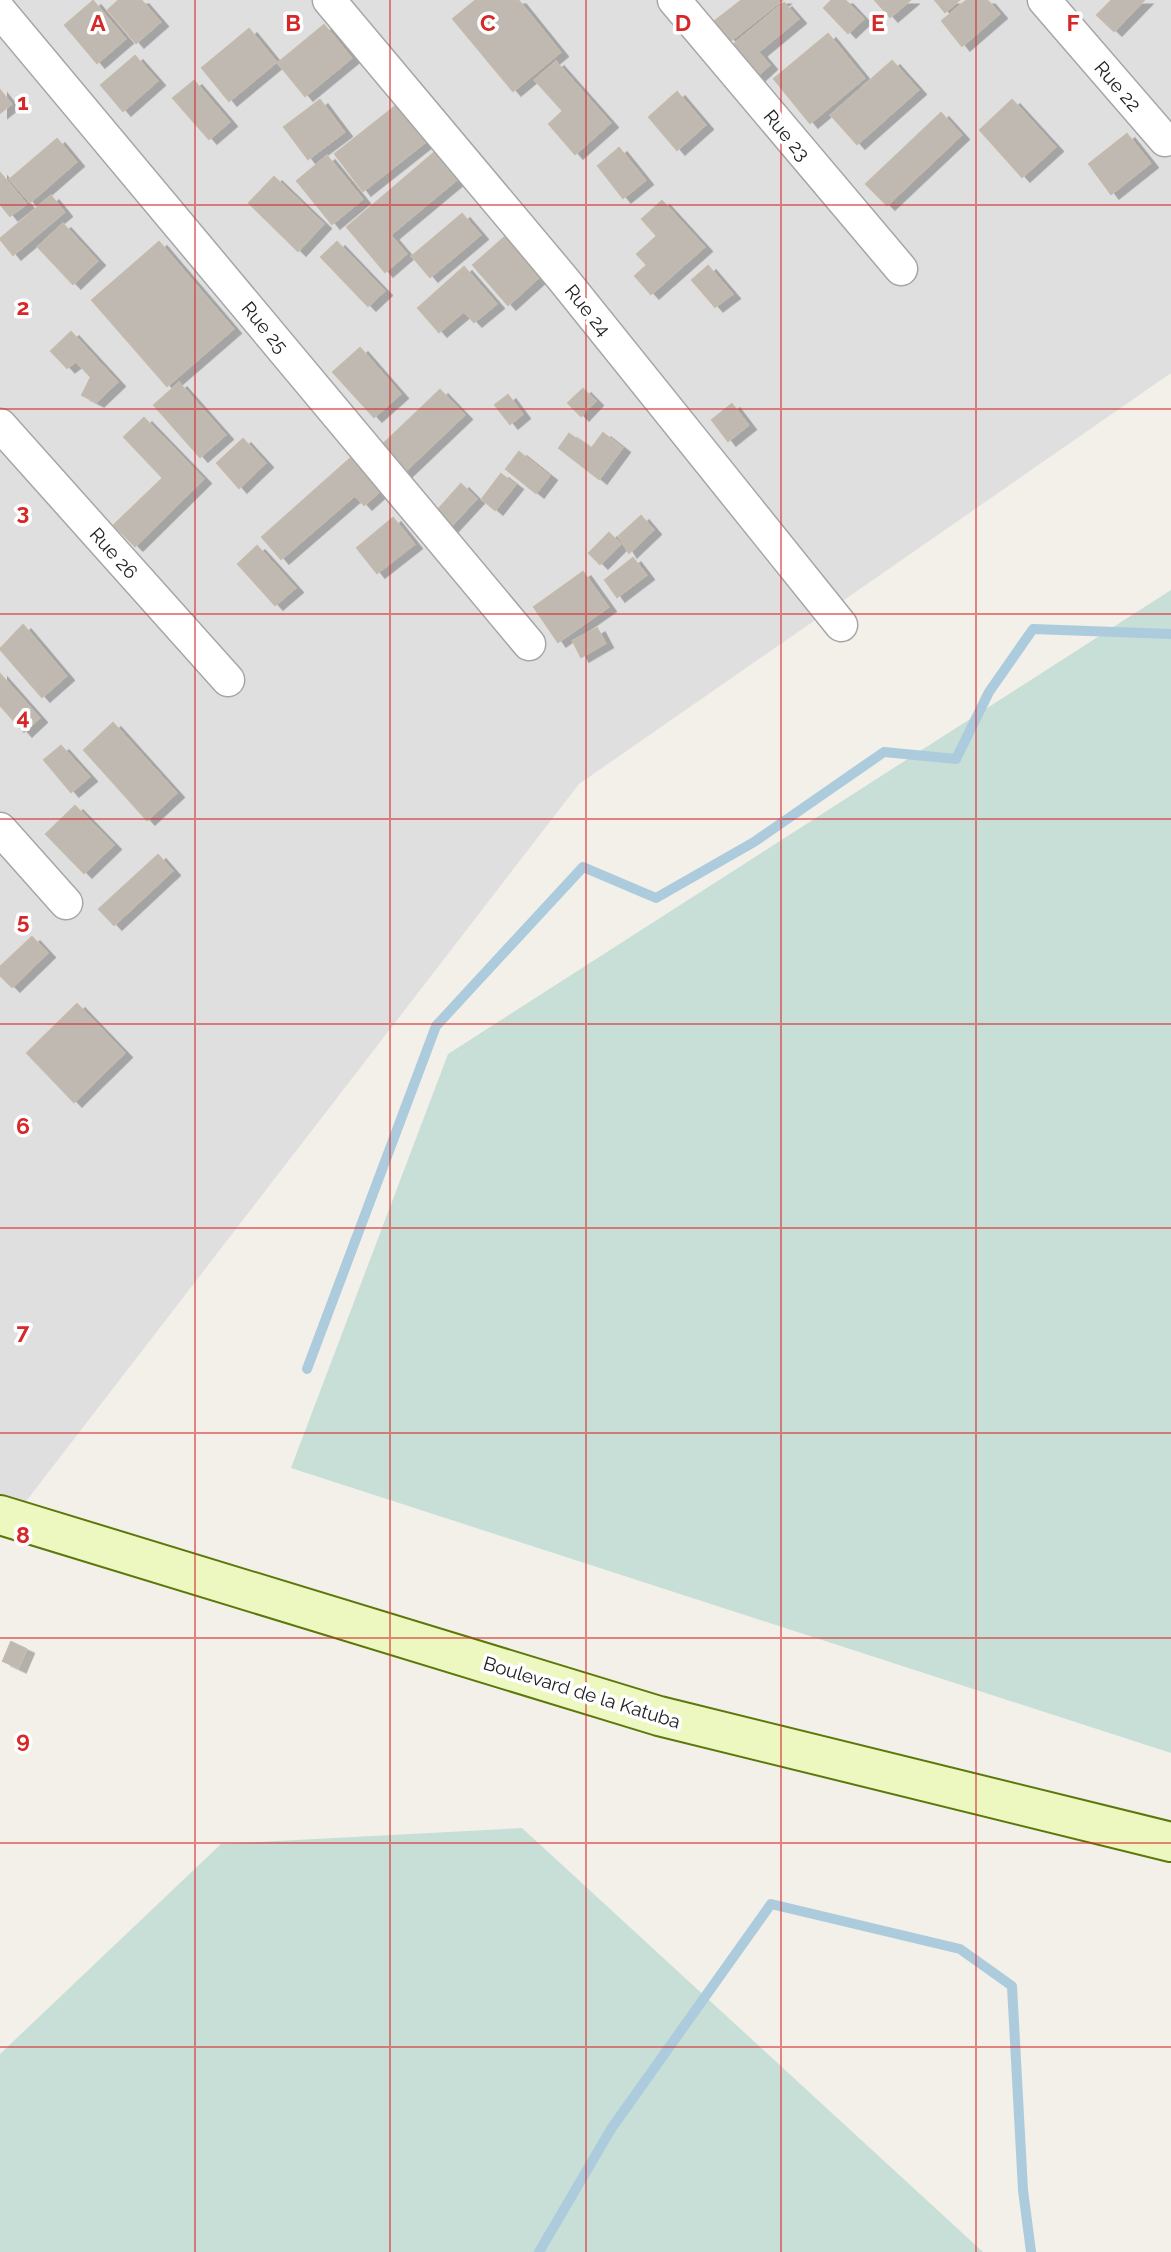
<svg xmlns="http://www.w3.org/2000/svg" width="1171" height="2252" viewBox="0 0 1171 2252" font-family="Raleway,sans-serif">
<defs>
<filter id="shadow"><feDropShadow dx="8" dy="4.5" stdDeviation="0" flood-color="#0004"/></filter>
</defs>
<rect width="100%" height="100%" fill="#f2f0e9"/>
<polygon fill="#e0dfdf" points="0,0 1171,0 1171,373 579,784 0,1535"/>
<g fill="#c7dfd7">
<polygon points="1171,590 1171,1753 291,1468 448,1054"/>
<polygon points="522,1828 983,2252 0,2252 0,2054 221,1844"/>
</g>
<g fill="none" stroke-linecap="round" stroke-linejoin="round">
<g stroke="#accbdd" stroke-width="10">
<polyline points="307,1369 436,1026 583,867 656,898 754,842 884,752 956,759 989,692 1033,629 1171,634"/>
<polyline points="539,2252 611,2129 771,1904 960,1949 1012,1986 1023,2190 1031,2252"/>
</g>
</g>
<g fill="#bfb9b2" stroke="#c3b9ac" stroke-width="2" filter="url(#shadow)">
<polygon points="119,0 141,0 160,22 136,43 108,10"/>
<polygon points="476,0 518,0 560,52 513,91 453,19"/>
<polygon points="742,0 782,0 731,40 715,21"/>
<polygon points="832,0 845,0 863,19 848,33 824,8"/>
<polygon points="875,0 910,0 890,17"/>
<polygon points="935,0 959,0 945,12"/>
<polygon points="967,0 987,0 999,14 962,46 942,21"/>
<polygon points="1112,0 1144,0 1114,31 1097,15"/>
<polygon points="93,1 125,39 97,63 65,25"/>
<polygon points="784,3 798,19 758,52 769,65 757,76 732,46"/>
<polygon points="324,25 351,58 305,96 278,63"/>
<polygon points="249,29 276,62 229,101 202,68"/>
<polygon points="828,34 864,78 810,123 774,79"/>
<polygon points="135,56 157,81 123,111 101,85"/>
<polygon points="892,61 918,90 857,144 831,115"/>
<polygon points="556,62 610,123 575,154 549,124 563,111 535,80"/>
<polygon points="194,81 229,122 209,139 173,98"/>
<polygon points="0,90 11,104 0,113"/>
<polygon points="677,92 705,125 677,150 649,117"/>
<polygon points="320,100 344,132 308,159 284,127"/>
<polygon points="1012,100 1055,147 1022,177 980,130"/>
<polygon points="397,105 425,142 363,191 335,154"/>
<polygon points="941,113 961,135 887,205 866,184"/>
<polygon points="1127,134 1150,163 1111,194 1089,164"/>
<polygon points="57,139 76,162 30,202 10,179"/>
<polygon points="619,148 645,180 623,198 598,166"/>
<polygon points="435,152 457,179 390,235 406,254 385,272 347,227"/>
<polygon points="327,156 362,199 332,224 297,181"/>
<polygon points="0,173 26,204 10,216 0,204"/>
<polygon points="274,177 323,224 298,251 249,203"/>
<polygon points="51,196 64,212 13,255 0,239"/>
<polygon points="662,201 704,247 651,294 635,276 647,265 637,254 657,236 642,219"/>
<polygon points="462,214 480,235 430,277 412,256"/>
<polygon points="63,224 97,261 73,284 38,247"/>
<polygon points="505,237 539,277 508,305 473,265"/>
<polygon points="159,242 233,329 167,386 92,300"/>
<polygon points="337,242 384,291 368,306 321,257"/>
<polygon points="708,266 732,294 715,307 692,280"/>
<polygon points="464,267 496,304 474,322 464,311 439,332 418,308"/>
<polygon points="71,332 117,382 96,402 82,395 91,377 76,361 67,368 51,351"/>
<polygon points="360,348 400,394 374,417 333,372"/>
<polygon points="179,383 225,435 200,457 154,405"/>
<polygon points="583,389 595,401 581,416 568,403"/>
<polygon points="440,390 464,415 402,474 379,448"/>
<polygon points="508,395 522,414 510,424 495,405"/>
<polygon points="732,404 748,425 728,441 712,420"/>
<polygon points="144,418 203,479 135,546 114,525 163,478 124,437"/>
<polygon points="603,433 622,448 599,479 559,448 569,434 591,449"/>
<polygon points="243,439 265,463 239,488 217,463"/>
<polygon points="519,452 549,476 536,493 506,469"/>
<polygon points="352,457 381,490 364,505 355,495 281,559 262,537"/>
<polygon points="501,474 515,485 495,510 482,499"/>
<polygon points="461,484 476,499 450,527 435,513"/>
<polygon points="641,516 653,530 629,553 619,536"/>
<polygon points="393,518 414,544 377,573 357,548"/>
<polygon points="609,533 620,544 600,564 589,553"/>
<polygon points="257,546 295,588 275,605 238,564"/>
<polygon points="633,558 646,575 617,597 605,580"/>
<polygon points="583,572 608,607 558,642 534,607"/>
<polygon points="23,625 66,676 42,697 0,649"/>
<polygon points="597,628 605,643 581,657 573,641"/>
<polygon points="0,674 39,718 24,732 0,705"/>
<polygon points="113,723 176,793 147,820 84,750"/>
<polygon points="61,746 89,777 71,792 44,760"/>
<polygon points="75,806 113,845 84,873 46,834"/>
<polygon points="158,855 172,871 114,925 99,909"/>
<polygon points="32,937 47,953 12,987 0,975 0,967"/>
<polygon points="77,1004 124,1053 74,1102 27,1053"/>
<polygon points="11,1642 26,1649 18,1668 3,1661"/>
</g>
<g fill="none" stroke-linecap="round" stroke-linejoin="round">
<g stroke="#a6a6a6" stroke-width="35">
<g id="street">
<polyline points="329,0 563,279 841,625"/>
<polyline points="674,0 901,269"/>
<polyline points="1044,0 1165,140"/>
<polyline points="0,11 529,644"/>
<polyline points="0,425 228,680"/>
<polyline points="0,829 66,903"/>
</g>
</g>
<g stroke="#5c780a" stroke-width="42">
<polyline id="secondary" points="0,1515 659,1716 1171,1842"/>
</g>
<use href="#street" stroke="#fff" stroke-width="32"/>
<use href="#secondary" stroke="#edf8c1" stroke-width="38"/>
</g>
<path fill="none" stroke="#d62828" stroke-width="2" stroke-opacity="0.55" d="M 195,0 L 195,2252M 390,0 L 390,2252M 586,0 L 586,2252M 781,0 L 781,2252M 976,0 L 976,2252M 0,205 L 1171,205M 0,409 L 1171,409M 0,614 L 1171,614M 0,819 L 1171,819M 0,1024 L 1171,1024M 0,1228 L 1171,1228M 0,1433 L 1171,1433M 0,1638 L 1171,1638M 0,1843 L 1171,1843M 0,2047 L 1171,2047"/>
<g text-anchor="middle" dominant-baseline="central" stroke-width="7" stroke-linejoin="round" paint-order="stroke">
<g font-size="19" fill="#222" stroke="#fff">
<text transform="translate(1118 86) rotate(49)">Rue 22</text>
<text transform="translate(787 135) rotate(50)">Rue 23</text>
<text transform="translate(588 310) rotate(51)">Rue 24</text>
<text transform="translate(265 327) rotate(50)">Rue 25</text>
<text transform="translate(114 553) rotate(48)">Rue 26</text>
<text transform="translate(582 1692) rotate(17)">Boulevard de la Katuba</text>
</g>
</g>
<g font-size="23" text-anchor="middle" font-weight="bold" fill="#d62828" stroke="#fff" stroke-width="7" stroke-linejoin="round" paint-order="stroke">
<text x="98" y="31">A</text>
<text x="293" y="31">B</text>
<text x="488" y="31">C</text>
<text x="683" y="31">D</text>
<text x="878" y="31">E</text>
<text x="1073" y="31">F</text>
<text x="23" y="110">1</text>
<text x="23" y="315">2</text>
<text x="23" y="520">3</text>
<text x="23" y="725">4</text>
<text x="23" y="929">5</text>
<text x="23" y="1134">6</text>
<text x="23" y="1339">7</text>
<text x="23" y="1543">8</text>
<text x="23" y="1748">9</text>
</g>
</svg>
